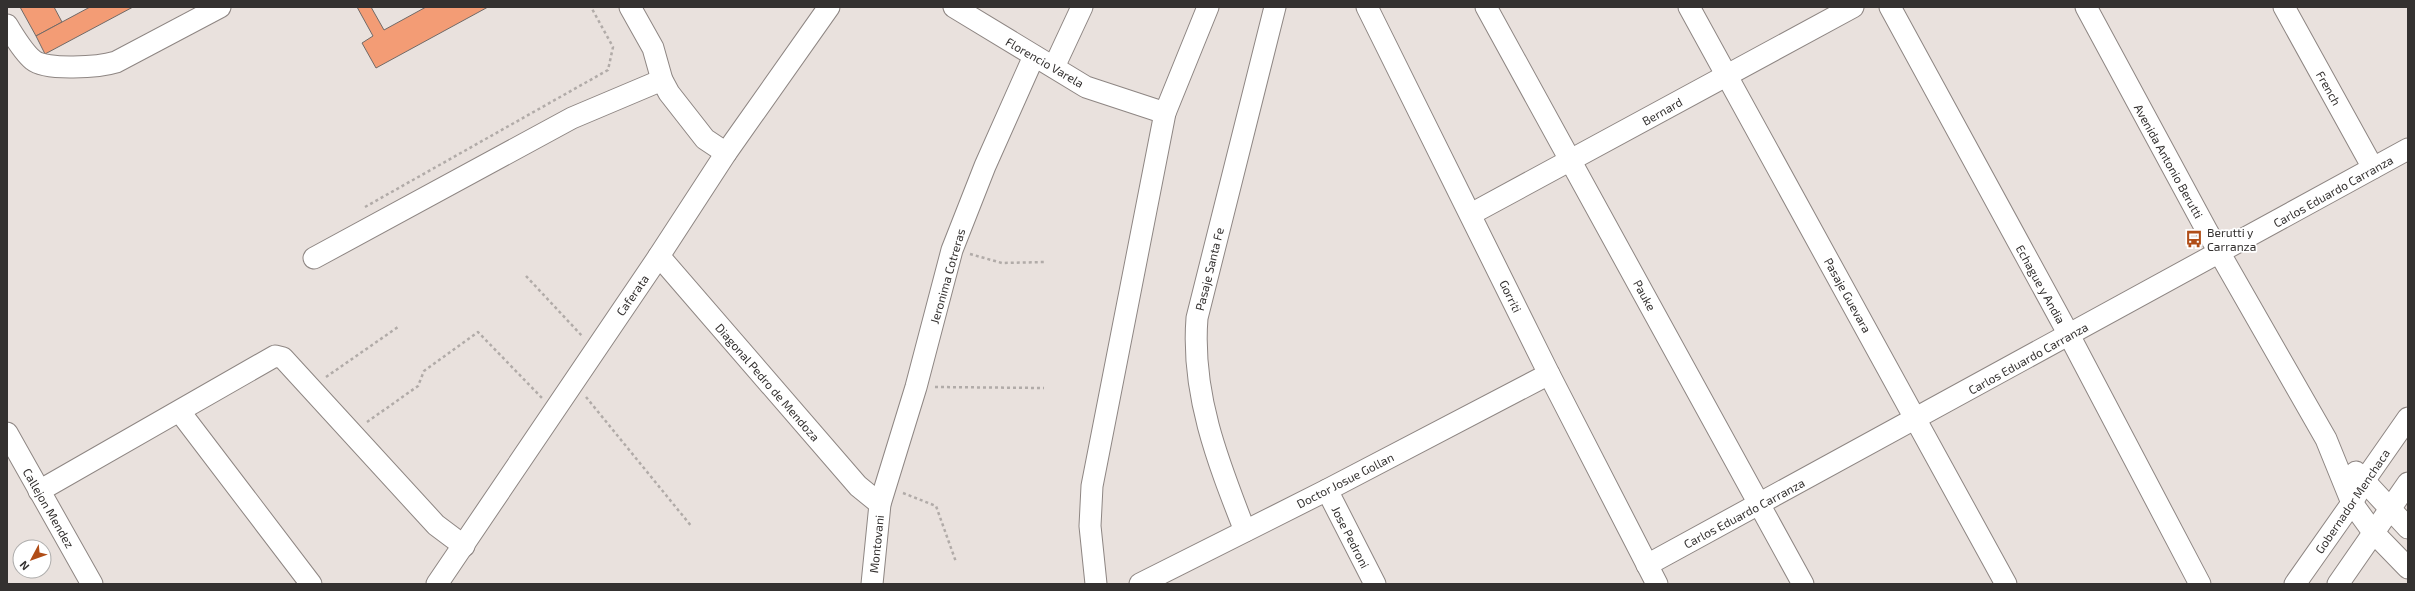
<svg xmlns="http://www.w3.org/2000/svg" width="2415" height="591" viewBox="0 0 2415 591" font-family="'Exo 2',sans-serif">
<rect width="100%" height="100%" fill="#e9e1dd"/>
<g fill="#f39c75" stroke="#716a67">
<polygon points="20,7 54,7 62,22 36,36"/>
<polygon points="90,7 133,7 45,54 36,36"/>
<polygon points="357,7 371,7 384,30 426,7 488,7 376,68 362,43 373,36"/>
</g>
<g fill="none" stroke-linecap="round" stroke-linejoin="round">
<g stroke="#8e8683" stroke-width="23">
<g id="minor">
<polyline points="630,7 653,48 662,80 669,93 705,139 726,153"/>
<polyline points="954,7 1086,87 1165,113"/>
<polyline points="1367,7 1549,374 1657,584"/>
<polyline points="1486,7 1803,584"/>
<polyline points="1689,7 2006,584"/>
<polyline points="1890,7 2069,335 2200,584"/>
<polyline points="2086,7 2207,231 2326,439 2352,503 2373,532 2408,568"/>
<polyline points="2284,7 2373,168"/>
<path d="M 7,25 C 14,36 23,52 33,60 C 46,71 100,67 116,62 L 220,7"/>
<polyline points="1054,67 1082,7"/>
<polyline points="1471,214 1853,7"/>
<polyline points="659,256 858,486 880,504"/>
<polyline points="314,258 572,118 662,80"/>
<polyline points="180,412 311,584"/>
<polyline points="7,433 92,584"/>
<polyline points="2356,472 2408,528"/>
<polyline points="1327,490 1375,584"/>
<polyline points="39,491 275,356 283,358 436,525 464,546"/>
<path d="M 1245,531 C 1218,462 1191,394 1197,318 L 1275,7"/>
<polyline points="1647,565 2408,149"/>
<polyline points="437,584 659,256 726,153 829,7"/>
<polyline points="872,584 880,504 916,387 952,250 985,166 1034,56"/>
<polyline points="1096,584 1090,526 1092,486 1165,113 1208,7"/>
<polyline points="1140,584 1327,490 1549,374"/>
<polyline points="2295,584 2352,503 2364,481 2408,418"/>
<polyline points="2338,584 2408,483"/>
</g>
</g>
<g stroke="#b1aba8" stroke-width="2.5" stroke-dasharray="3 3" stroke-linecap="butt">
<polyline points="365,207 608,70 613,47 591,7"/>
<polyline points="970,254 1002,263 1046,262"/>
<polyline points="526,276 583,337"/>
<polyline points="326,377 398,327"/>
<polyline points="935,387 1044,388"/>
<polyline points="586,397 692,527"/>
<polyline points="367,422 418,386 424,371 478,332 542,398"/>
<polyline points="903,493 936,506 956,562"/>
</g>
<use href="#minor" stroke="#fff" stroke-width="21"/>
</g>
<defs>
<g id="bus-bare" transform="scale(1.38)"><path d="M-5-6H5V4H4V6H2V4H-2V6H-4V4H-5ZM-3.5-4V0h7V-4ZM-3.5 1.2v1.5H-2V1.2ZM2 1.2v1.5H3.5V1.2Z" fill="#b04d17" stroke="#fff" stroke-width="2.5" paint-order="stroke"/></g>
</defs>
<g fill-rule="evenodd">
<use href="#bus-bare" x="2194" y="239"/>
</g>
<g text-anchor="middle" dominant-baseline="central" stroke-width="3.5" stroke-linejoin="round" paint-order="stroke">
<g font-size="12" fill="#343130" stroke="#fff">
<text transform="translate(1045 62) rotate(30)">Florencio Varela</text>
<text transform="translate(2329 88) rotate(61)">French</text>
<text transform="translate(1662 111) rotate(-29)">Bernard</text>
<text transform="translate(2169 161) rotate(61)">Avenida Antonio Berutti</text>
<text transform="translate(2333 191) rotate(-29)">Carlos Eduardo Carranza</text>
<text transform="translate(1209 269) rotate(-76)">Pasaje Santa Fe</text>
<text transform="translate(947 276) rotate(-74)">Jeronima Cotreras</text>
<text transform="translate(2041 284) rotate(61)">Echague y Andia</text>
<text transform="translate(632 295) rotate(-55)">Caferata</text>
<text transform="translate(1645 295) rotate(61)">Pauke</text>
<text transform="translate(1848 295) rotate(61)">Pasaje Guevara</text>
<text transform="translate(1511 296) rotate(64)">Gorriti</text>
<text transform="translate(2028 358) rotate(-29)">Carlos Eduardo Carranza</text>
<text transform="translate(768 382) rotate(49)">Diagonal Pedro de Mendoza</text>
<text transform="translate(1345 480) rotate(-27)">Doctor Josue Gollan</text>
<text transform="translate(2352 501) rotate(-56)">Gobernador Menchaca</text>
<text transform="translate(49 508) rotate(60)">Callejon Mendez</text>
<text transform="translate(1744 513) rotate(-28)">Carlos Eduardo Carranza</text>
<text transform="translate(1351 537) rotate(63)">Jose Pedroni</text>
<text transform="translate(876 544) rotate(-84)">Montovani</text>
</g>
<g font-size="12" fill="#343130" stroke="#fff" text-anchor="start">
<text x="2207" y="232">Berutti y<tspan x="2207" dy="14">Carranza</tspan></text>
</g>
</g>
<rect width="2415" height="591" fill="none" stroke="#343130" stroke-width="16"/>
<g transform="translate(32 559) rotate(229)"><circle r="19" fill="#ffffff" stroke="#aeadac"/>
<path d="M0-3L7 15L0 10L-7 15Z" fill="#b04d17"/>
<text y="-6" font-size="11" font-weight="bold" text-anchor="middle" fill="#343130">N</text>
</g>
</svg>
